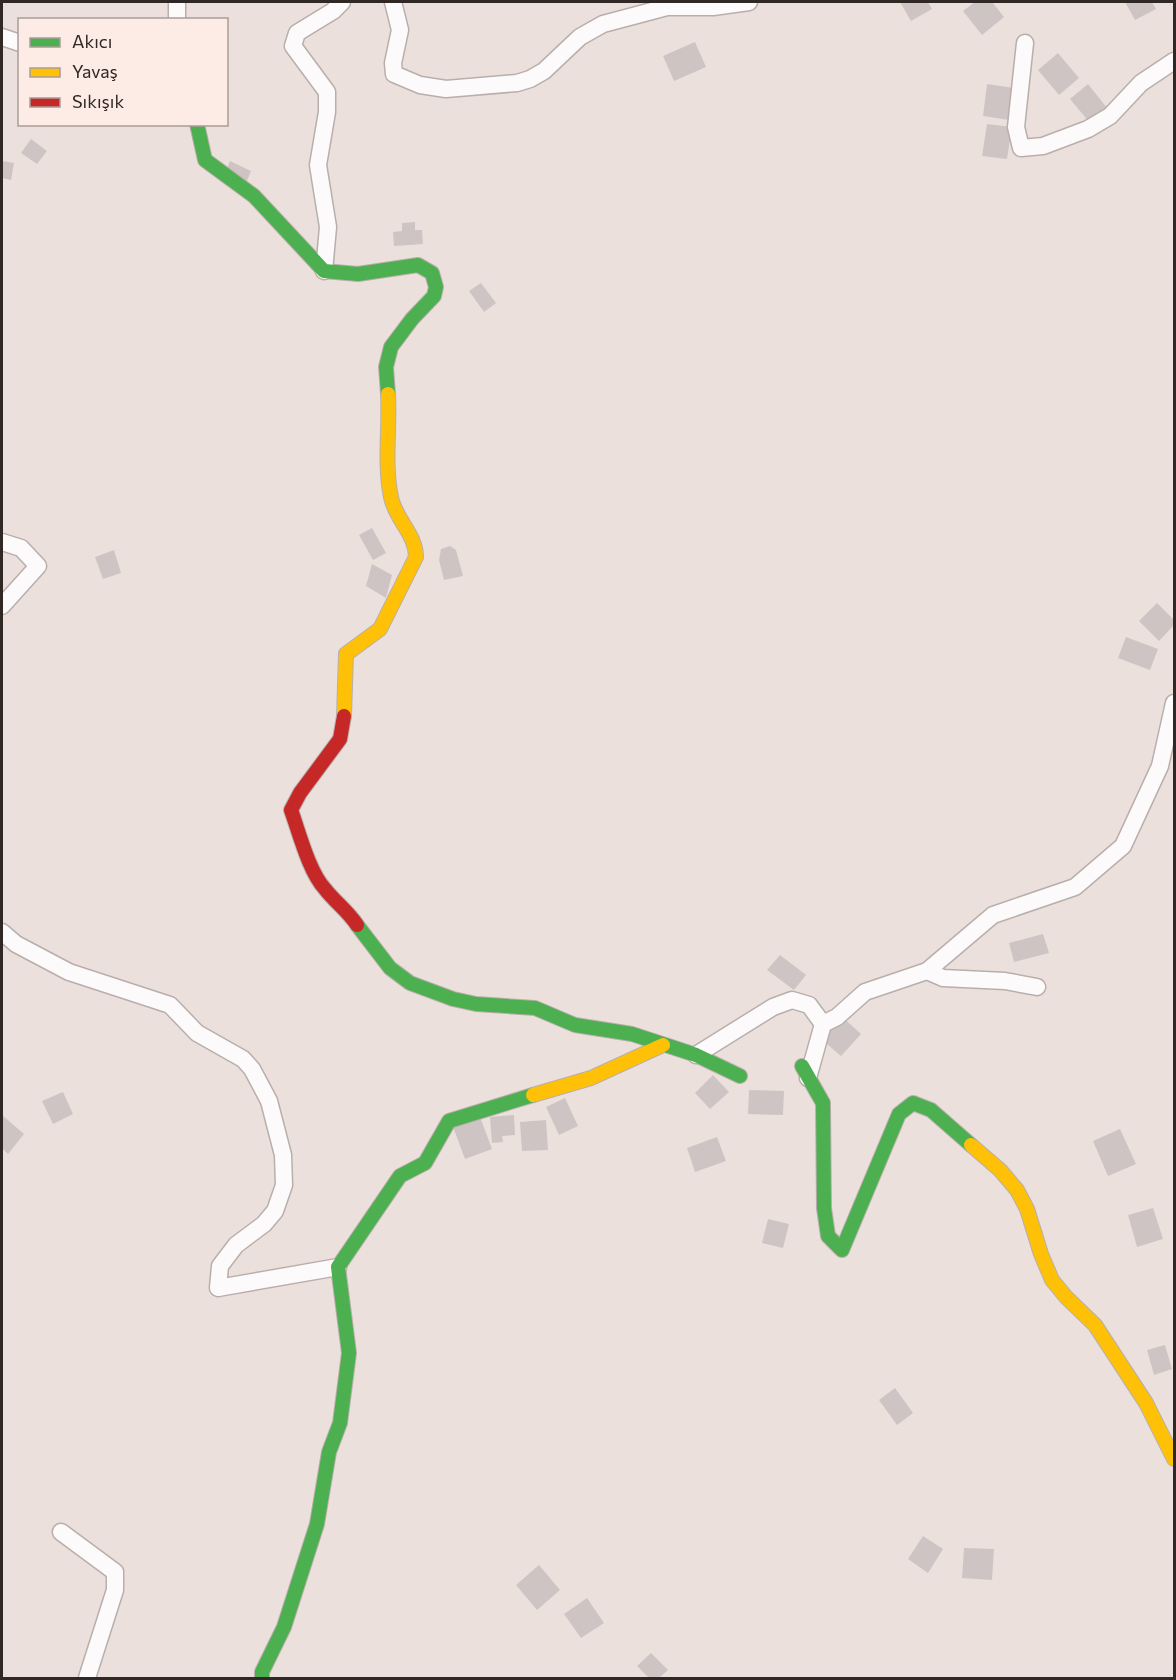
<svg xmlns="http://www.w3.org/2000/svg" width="1176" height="1680" viewBox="0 0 1176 1680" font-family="Commissioner,sans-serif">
<rect width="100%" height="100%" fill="#ece0dc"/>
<g fill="#cfc4c4">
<polygon points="900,2 928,2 932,9 911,21"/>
<polygon points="975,2 992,2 1004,17 982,35 963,11"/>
<polygon points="1125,2 1152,2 1156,9 1135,20"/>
<polygon points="695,42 706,67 674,81 663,56"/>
<polygon points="1058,53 1079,78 1059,95 1038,70"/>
<polygon points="987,84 1014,88 1009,120 983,116"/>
<polygon points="1088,84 1107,108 1090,123 1070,99"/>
<polygon points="987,124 1012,127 1007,159 982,156"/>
<polygon points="31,139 47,151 37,164 21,153"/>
<polygon points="2,161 14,163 11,180 2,178"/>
<polygon points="230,161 251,171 247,181 226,171"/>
<polygon points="415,222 415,230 422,230 423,244 394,246 393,232 402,231 402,223"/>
<polygon points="481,283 496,303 484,312 469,291"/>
<polygon points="372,528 386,553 373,560 359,535"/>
<polygon points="450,546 456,550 463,576 444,580 439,560 441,549"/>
<polygon points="114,550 121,573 103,579 95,557"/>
<polygon points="372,564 392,575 386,598 366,586"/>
<polygon points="1157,603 1174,620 1174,625 1159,641 1139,621"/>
<polygon points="1126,637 1158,649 1150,670 1118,658"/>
<polygon points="1043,934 1049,953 1014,962 1009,943"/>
<polygon points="780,955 806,975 794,990 767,970"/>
<polygon points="840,1015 861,1034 841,1056 820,1038"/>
<polygon points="713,1075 729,1092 710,1109 695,1093"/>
<polygon points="749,1090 784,1091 783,1115 748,1114"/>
<polygon points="63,1092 73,1114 53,1124 42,1101"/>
<polygon points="565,1098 578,1126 559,1135 546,1107"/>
<polygon points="2,1115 24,1134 8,1154 2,1148"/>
<polygon points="514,1115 515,1135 502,1136 503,1142 492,1143 490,1117"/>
<polygon points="480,1117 492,1149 465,1159 453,1127"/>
<polygon points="546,1120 548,1150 522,1151 520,1122"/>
<polygon points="1120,1129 1136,1164 1108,1176 1093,1141"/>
<polygon points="717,1137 726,1161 695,1172 687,1148"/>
<polygon points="1153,1208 1163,1239 1137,1247 1128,1215"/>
<polygon points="768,1219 789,1224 783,1248 762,1243"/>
<polygon points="1165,1345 1172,1369 1154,1375 1147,1350"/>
<polygon points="895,1388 913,1413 897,1425 879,1400"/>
<polygon points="923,1536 943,1549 928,1573 908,1559"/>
<polygon points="964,1548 994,1549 992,1580 962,1578"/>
<polygon points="539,1565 560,1590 537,1610 516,1585"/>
<polygon points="587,1598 604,1623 581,1638 564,1614"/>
<polygon points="651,1653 668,1670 659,1678 649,1678 637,1666"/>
</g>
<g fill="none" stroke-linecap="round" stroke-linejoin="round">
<g stroke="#b8afac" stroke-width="19">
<g id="street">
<polyline points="393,2 400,30 393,63 394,74 420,85 446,89 517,83 530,79 544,71 580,37 603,24 667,7 713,7 749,2"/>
<polyline points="177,20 177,2"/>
<polyline points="2,37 20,43"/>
<polyline points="1025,43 1016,127 1021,148 1043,146 1088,129 1110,116 1141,83 1174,61"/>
<polyline points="324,271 328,227 318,165 327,112 327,92 293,46 297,33 333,11 342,2"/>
<polyline points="2,542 21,548 38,566 2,606"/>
<polyline points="2,932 16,944 69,972 170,1005 197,1033 243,1059 252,1069 269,1101 283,1155 284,1185 275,1211 264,1224 236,1245 220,1266 218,1288 338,1267"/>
<polyline points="927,971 943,978 1005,981 1037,987"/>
<polyline points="696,1055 773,1007 792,1000 809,1005 823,1024"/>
<polyline points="808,1078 823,1024 837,1017 865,992 927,971 993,915 1075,887 1123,846 1160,766 1174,703"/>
<polyline points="61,1532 115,1572 115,1590 87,1678"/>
</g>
</g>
<g stroke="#b8afac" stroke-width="16">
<g id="fast">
<polyline points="197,124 205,160 254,196 324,271 358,274 418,265 432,273 436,287 434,296 412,319 391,347 386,367 388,394"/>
<polyline points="357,925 390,968 410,983 453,999 476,1004 535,1008 575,1025 632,1034 696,1055 740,1076"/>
<polyline points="802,1066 823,1103 824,1208 828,1236 842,1250 899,1114 913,1103 931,1110 971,1145"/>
<polyline points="262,1678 262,1672 284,1627 317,1524 329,1452 340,1423 349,1353 338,1267 400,1176 425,1163 449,1121 533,1095"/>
</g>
</g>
<g stroke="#b8afac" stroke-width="16">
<g id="slow">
<path d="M 344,716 L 346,654 L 380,629 L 416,557 C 416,534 395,519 391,497 C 384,464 390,428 388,394"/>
<polyline points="533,1095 591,1078 663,1045"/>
<polyline points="971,1145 1000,1170 1017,1190 1027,1209 1041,1254 1052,1280 1066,1297 1095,1325 1146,1403 1174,1459"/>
</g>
</g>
<g stroke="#b8afac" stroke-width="16">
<path id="jam" d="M 344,716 L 340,739 L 300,793 L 291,810 C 299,832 309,872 325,889 C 335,902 348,911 357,925"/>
</g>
<use href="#street" stroke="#fcfafa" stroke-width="16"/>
<use href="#fast" stroke="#4caf50" stroke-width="14"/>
<use href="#slow" stroke="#ffc107" stroke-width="14"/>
<use href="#jam" stroke="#c62828" stroke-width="14"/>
</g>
<rect width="1176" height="1680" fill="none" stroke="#302825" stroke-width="6"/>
<rect x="18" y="18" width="210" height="108" fill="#fdebe5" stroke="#ab9d98" stroke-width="1.5"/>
<rect x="30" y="38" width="30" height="9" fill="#4caf50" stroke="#ab9d98" stroke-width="1.5"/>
<text x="72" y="48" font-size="18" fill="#302825">Akıcı</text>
<rect x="30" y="68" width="30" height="9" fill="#ffc107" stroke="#ab9d98" stroke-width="1.5"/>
<text x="72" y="78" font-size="18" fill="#302825">Yavaş</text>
<rect x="30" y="98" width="30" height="9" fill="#c62828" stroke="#ab9d98" stroke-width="1.5"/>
<text x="72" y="108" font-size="18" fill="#302825">Sıkışık</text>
</svg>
